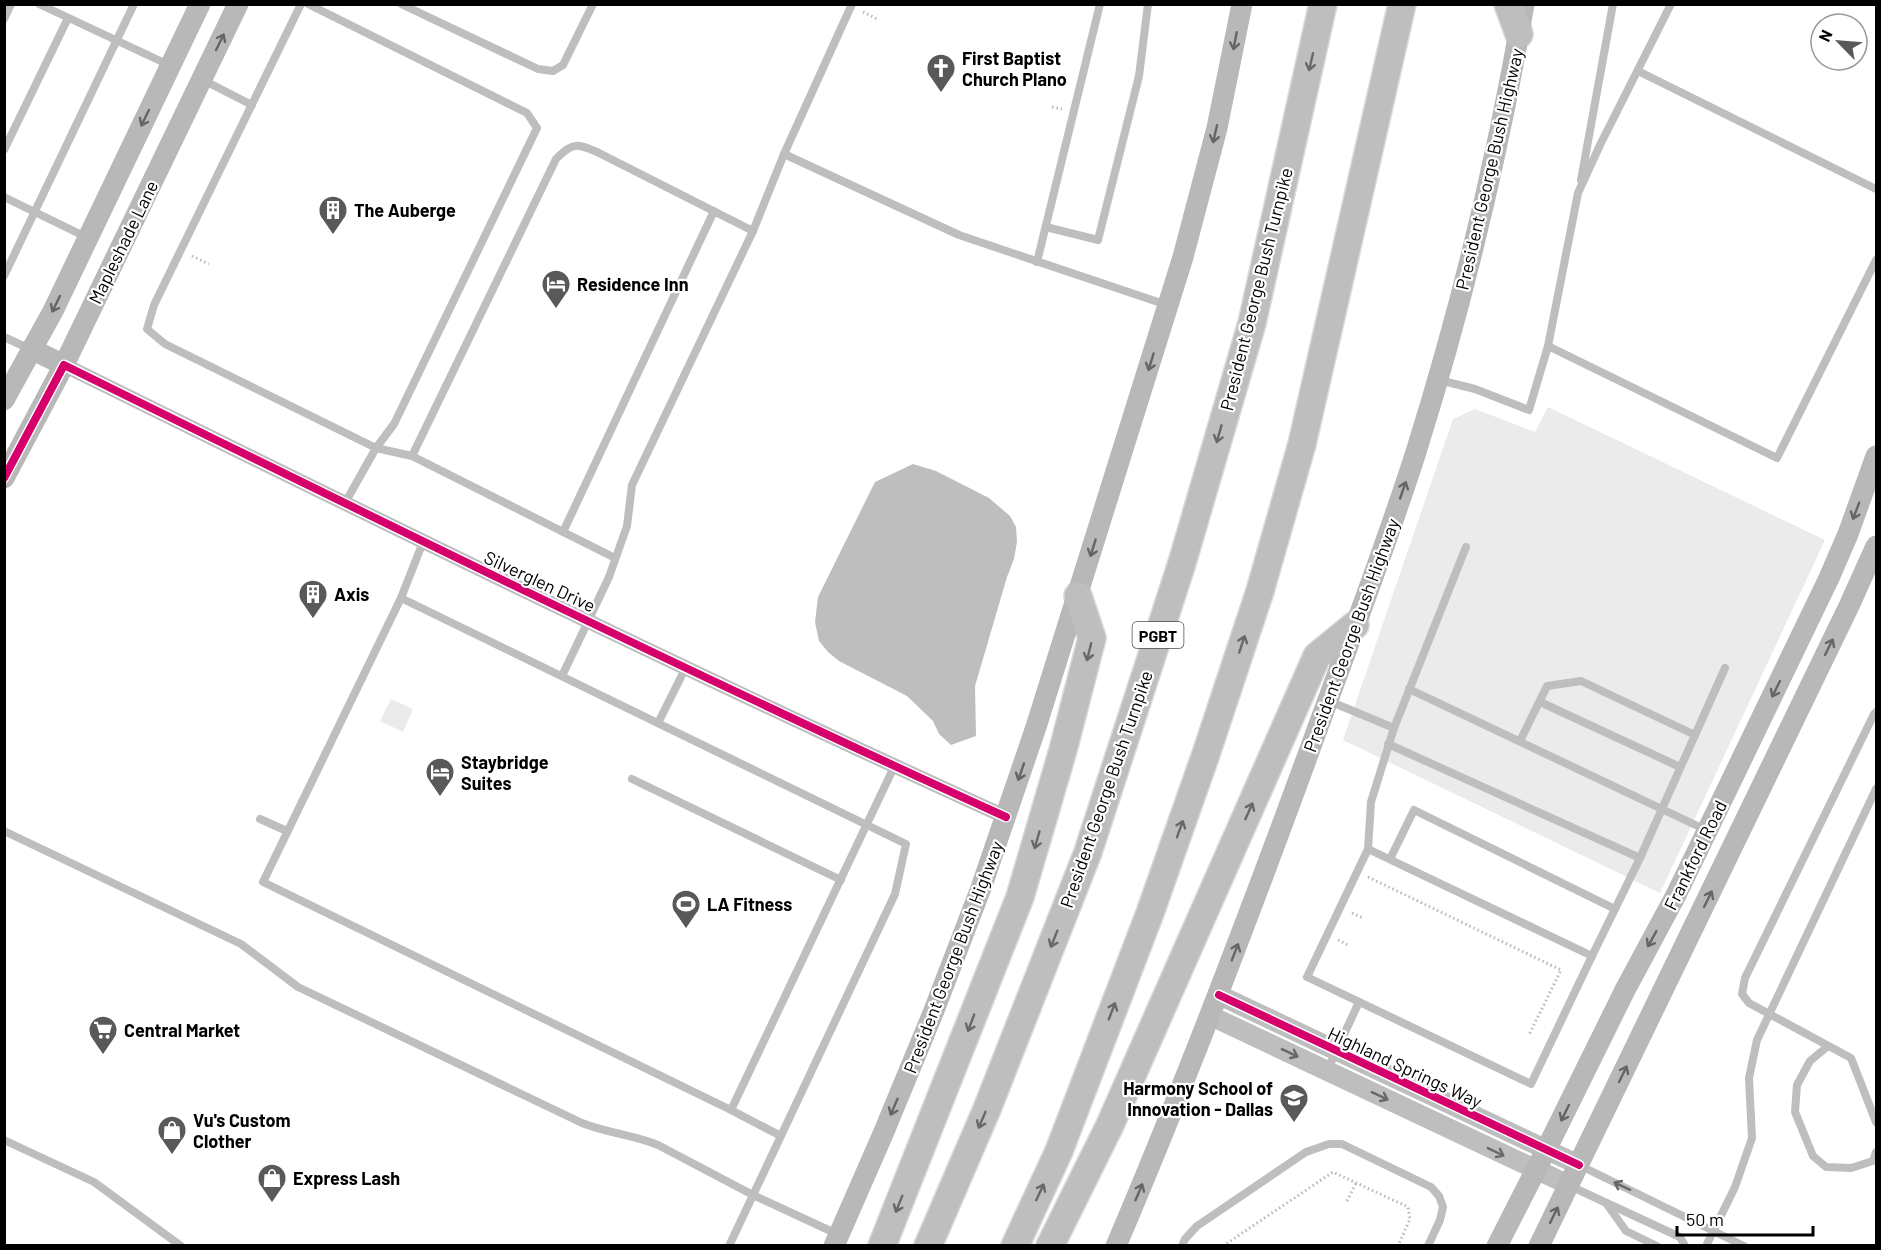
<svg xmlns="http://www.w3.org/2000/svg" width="1881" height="1250" viewBox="0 0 1881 1250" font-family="Barlow,sans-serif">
<rect width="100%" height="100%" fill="#fff"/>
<g fill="#ebebeb">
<polygon points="1548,407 1825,540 1660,893 1343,740 1453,419 1475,409 1535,432"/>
<polygon points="391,699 413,709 403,732 380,721"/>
</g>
<polygon fill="#bebebe" points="913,464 936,471 989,498 1010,516 1016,527 1017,542 1014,559 1007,577 975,686 976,736 951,745 939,734 933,721 907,696 839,661 828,652 819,641 815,622 818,597 875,482"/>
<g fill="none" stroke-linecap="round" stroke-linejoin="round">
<g stroke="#dbdbdb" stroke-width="30">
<g id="motorway">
<polyline points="1508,4 1519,34"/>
<polyline points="882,1246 1020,897 1063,750 1092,638 1078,596"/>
<polyline points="928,1246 987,1109 1088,852 1182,563 1252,323 1323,4"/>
<polyline points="1015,1246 1059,1151 1150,913 1206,754 1260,591 1302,444 1402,4"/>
<polyline points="1050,1246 1110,1125 1317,656 1355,625"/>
</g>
</g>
<g stroke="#b9b9b9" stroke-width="3" stroke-dasharray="1.5 3" stroke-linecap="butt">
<polyline points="863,12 879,20"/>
<polyline points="1052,107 1062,109"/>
<polyline points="192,256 209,264"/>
<polyline points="1368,877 1561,970 1529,1035"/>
<polyline points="1352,913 1363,918"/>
<polyline points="1338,940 1350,946"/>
<polyline points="1347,1201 1356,1183"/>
<polyline points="1223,1246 1333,1172 1408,1207 1410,1219 1398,1246"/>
</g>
<g stroke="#bebebe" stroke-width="8">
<polyline points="39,4 169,65"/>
<polyline points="301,4 154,305 147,329 165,344 376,448 412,456 615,558"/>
<polyline points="308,4 527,113 537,128 394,424 376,448 345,503"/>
<polyline points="401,4 538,69 553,71 563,65 593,4"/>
<polyline points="4,19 11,4"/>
<polyline points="1638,71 1876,189"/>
<polyline points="203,80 252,105"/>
<polyline points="4,150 68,18"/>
<polyline points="784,154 959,235 1167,305"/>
<polyline points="1581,180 1613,4"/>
<polyline points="4,197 86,237"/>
<polyline points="1046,227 1098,240 1139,76 1148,4"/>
<polyline points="1037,262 1100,4"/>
<polyline points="4,276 134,4"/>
<polyline points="4,337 30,349"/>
<polyline points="1548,346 1777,458 1876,260"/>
<polyline points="1439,380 1475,389 1529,410 1548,346 1578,193 1600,145 1671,4"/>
<path d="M 412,456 L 556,159 C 573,142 577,143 599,153 L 753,231"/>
<polyline points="563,532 714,211"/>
<polyline points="423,542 401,598 263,882 731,1110 781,1136"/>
<polyline points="401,598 906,844 895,894 729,1246"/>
<polyline points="562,676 609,577 627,526 632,485 753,231 784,154 852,4"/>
<polyline points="1409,689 1706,830"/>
<polyline points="1329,701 1394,728 1466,547"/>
<polyline points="1540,702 1680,767"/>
<polyline points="1876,712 1874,714 1745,978 1742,994 1749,1003 1851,1058 1876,1122"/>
<polyline points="658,723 686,667"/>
<polyline points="1695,735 1725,668"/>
<polyline points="1520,741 1547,686 1581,681 1695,735 1640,858 1592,956"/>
<polyline points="1388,744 1640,858"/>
<polyline points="632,779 841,880"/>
<polyline points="260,819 287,831"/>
<path d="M 4,831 L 241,944 L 298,987 L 582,1123 C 607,1133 634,1135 658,1145 L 753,1195 L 837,1234"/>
<polygon points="1368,849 1592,956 1531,1084 1307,977"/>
<polyline points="1368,849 1371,802 1394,728"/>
<polyline points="1390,859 1414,810 1615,909"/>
<polyline points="1828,1046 1810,1061 1797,1085 1795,1112 1813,1156 1826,1167 1851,1168 1873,1161 1876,1152"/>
<polyline points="1327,1071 1359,1002"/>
<polyline points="731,1110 894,767"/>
<polyline points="4,1140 94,1182 181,1246"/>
<polyline points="1581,1166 1744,1246"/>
<polyline points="1570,1186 1680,1237 1685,1246"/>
<polyline points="1606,1203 1626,1231 1657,1246"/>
<polyline points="1182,1246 1185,1239 1197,1226 1306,1152 1329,1144 1342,1144 1431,1187 1439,1196 1443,1207 1440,1220 1428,1246"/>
<polyline points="1706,1246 1735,1187 1752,1138 1749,1078 1757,1040 1876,789"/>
</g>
<path stroke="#bebebe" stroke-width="15" d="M 64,365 C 376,519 689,673 1006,817"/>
<g stroke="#bebebe" stroke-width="20">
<polyline points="1219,995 1579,1165"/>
<polyline points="1211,1016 1569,1185"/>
</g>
<g stroke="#b8b8b8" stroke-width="21">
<polyline points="31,349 64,365"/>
<polyline points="4,400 53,311 200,4"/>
<polyline points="4,478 64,365 238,4"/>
<polyline points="834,1246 883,1134 933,1013 981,888 1036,727 1183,257 1217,128 1242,4"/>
<path d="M 1116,1246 C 1186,1082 1249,916 1310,749 C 1346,650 1384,552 1416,452 C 1462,305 1498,156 1524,4"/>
<polyline points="1497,1246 1546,1150 1625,990 1676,895 1707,831 1829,578 1848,534 1876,456"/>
<polyline points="1539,1246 1849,606 1876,546"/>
</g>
<use href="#motorway" stroke="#bebebe" stroke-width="27"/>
<g stroke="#fff" stroke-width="11">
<g id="cycleway">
<path d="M 4,478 L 64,365 C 376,519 689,673 1006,817"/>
<polyline points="1219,995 1579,1165"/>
</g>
</g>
<use href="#cycleway" stroke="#d6006c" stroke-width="8"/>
</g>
<defs><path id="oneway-shaft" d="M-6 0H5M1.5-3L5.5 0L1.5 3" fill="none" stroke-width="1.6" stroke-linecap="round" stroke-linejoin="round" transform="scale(1.5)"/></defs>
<g stroke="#656565">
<use href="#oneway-shaft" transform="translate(1235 41) rotate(101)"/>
<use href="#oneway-shaft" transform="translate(220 42) rotate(-64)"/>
<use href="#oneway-shaft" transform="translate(145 118) rotate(116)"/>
<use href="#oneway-shaft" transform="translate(1215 134) rotate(103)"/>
<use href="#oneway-shaft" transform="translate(56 304) rotate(116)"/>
<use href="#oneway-shaft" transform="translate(1151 362) rotate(107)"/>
<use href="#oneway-shaft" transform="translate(1403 490) rotate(-71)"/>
<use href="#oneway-shaft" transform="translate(1856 511) rotate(111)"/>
<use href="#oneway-shaft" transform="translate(1093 548) rotate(107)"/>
<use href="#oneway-shaft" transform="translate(1829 647) rotate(-64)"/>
<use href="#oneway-shaft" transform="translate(1776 689) rotate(116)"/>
<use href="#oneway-shaft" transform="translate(1021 772) rotate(109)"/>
<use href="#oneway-shaft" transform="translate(1708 899) rotate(-64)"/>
<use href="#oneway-shaft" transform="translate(1652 939) rotate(119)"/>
<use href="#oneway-shaft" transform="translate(1235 952) rotate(-69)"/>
<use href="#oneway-shaft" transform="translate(1623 1074) rotate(-64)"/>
<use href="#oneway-shaft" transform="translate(894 1107) rotate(113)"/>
<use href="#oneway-shaft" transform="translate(1565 1113) rotate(116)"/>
<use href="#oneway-shaft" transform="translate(1139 1192) rotate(-67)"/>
<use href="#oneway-shaft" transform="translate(1554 1215) rotate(-64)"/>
</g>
<g stroke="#686868">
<use href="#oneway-shaft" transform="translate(1311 62) rotate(103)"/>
<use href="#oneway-shaft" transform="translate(1219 434) rotate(106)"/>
<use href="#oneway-shaft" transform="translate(1242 644) rotate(-72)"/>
<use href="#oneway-shaft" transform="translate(1089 652) rotate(104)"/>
<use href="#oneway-shaft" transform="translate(1249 811) rotate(-66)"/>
<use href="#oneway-shaft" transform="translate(1180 829) rotate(-70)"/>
<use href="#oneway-shaft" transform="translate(1037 840) rotate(106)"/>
<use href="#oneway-shaft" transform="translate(1054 939) rotate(112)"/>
<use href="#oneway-shaft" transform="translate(1112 1011) rotate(-69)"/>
<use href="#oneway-shaft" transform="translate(971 1023) rotate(111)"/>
<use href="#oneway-shaft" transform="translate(1290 1053) rotate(25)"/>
<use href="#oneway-shaft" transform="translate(1380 1096) rotate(25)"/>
<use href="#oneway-shaft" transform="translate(982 1120) rotate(113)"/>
<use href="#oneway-shaft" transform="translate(1496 1152) rotate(26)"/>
<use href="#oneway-shaft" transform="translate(1622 1186) rotate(-155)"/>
<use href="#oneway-shaft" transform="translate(1040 1192) rotate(-65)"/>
<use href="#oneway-shaft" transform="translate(899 1204) rotate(112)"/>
</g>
<defs>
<g id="church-pin" transform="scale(1.5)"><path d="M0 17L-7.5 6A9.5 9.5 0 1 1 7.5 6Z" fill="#595959" stroke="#fff"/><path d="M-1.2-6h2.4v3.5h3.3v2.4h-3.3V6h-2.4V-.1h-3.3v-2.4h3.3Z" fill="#fff"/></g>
<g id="building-pin" transform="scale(1.5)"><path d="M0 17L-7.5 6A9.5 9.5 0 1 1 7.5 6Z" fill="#595959" stroke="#fff"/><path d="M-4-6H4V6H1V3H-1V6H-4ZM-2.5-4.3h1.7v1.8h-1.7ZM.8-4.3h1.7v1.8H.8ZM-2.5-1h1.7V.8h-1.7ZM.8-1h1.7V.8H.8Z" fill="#fff"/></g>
<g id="hotel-pin" transform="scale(1.5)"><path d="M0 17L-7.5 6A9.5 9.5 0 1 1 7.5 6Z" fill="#595959" stroke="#fff"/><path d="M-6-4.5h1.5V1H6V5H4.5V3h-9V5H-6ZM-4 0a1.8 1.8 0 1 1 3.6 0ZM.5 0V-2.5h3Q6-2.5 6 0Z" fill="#fff"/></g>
<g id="stadium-pin" transform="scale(1.5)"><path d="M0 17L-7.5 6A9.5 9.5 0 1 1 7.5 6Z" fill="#595959" stroke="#fff"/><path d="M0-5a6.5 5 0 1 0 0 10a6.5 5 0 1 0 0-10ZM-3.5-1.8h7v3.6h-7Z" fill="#fff"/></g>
<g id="supermarket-pin" transform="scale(1.5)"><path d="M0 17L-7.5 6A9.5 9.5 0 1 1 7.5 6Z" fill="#595959" stroke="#fff"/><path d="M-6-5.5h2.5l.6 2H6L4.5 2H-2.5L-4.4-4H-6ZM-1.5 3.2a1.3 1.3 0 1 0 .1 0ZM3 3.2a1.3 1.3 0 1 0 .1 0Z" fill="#fff"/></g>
<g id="school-pin" transform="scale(1.5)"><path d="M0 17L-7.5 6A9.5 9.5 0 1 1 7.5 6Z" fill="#595959" stroke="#fff"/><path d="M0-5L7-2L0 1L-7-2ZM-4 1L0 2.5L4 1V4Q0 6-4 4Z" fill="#fff"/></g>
<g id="shop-pin" transform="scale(1.5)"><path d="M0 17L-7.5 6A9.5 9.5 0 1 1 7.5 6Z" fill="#595959" stroke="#fff"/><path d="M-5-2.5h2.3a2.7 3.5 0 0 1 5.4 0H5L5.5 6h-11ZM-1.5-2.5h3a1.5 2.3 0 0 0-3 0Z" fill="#fff"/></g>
</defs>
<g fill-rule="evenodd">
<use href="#church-pin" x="941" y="68"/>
<use href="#building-pin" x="333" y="210"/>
<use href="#hotel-pin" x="556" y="284"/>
<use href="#building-pin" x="313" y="594"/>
<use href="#hotel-pin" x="440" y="772"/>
<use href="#stadium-pin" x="686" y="904"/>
<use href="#supermarket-pin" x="103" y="1030"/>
<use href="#school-pin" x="1294" y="1098"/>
<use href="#shop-pin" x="172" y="1130"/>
<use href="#shop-pin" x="272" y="1178"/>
</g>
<g text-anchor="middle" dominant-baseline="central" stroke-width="4.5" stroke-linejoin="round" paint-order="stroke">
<rect fill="#fff" stroke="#4c4c4c" stroke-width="1.5" x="1132.5" y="622" width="51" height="26" rx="4.5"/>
<g font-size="16" font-weight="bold" fill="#000">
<text x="1158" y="635">PGBT</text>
</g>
<g font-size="18" font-weight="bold" fill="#000" stroke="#fff" text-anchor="start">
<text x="962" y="58">First Baptist<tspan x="962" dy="21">Church Plano</tspan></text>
<text x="354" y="210">The Auberge</text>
<text x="577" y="284">Residence Inn</text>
<text x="334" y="594">Axis</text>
<text x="461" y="762">Staybridge<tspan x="461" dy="21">Suites</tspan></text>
<text x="707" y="904">LA Fitness</text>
<text x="124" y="1030">Central Market</text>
<text x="1273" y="1088" text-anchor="end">Harmony School of<tspan x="1273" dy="21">Innovation - Dallas</tspan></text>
<text x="193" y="1120">Vu's Custom<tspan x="193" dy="21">Clother</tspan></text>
<text x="293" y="1178">Express Lash</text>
</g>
<g font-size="18" fill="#000" stroke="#fff">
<text transform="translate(1489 169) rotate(-77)">President George Bush Highway</text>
<text transform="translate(123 242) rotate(-64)">Mapleshade Lane</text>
<text transform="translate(1256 289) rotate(-76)">President George Bush Turnpike</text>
<text transform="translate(540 581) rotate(25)">Silverglen Drive</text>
<text transform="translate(1351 635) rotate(-70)">President George Bush Highway</text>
<text transform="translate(1106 789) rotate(-71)">President George Bush Turnpike</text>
<text transform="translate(1695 855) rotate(-64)">Frankford Road</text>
<text transform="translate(953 957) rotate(-69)">President George Bush Highway</text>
<text transform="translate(1405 1067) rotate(25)">Highland Springs Way</text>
</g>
</g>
<rect width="1881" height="1250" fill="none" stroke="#000000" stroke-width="12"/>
<g transform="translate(1839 42) rotate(295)"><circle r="28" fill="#ffffff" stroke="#999999" stroke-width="1.5"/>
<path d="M0-4.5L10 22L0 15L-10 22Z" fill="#595959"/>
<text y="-9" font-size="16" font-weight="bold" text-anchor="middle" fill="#000000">N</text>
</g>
<path d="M1677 1226v9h136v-9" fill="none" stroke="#000000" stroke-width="3"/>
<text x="1686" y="1226" font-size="18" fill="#000000" stroke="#ffffff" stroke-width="4.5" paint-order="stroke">50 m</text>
</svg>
